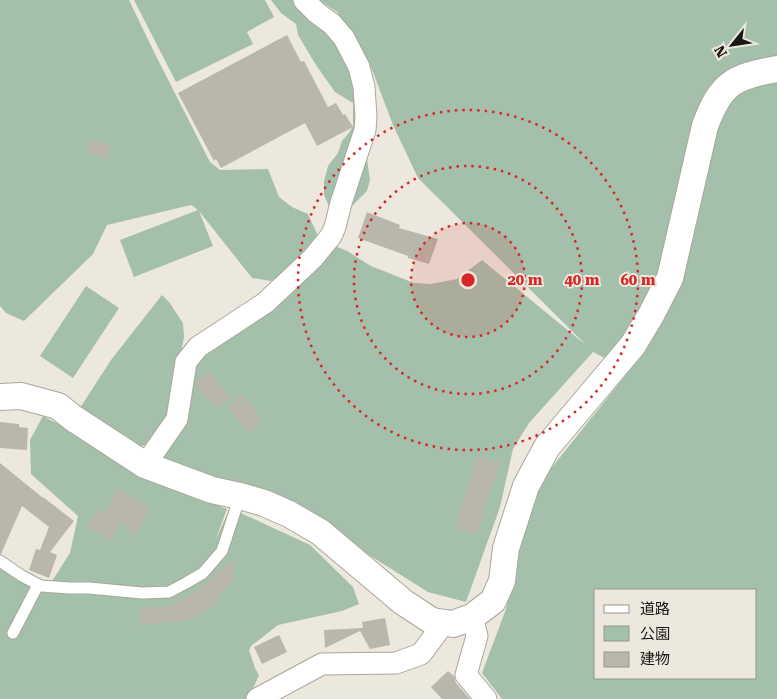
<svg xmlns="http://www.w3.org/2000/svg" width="777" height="699" viewBox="0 0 777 699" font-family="'Roboto Serif','Noto Sans JP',serif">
<rect width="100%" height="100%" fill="#ece8dd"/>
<g fill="#a5c0aa" fill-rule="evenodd">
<polygon points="0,0 129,0 155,54 210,162 220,170 268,169 279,197 292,207 308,214 319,238 292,267 271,281 252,278 199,211 213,246 134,277 120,240 198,210 191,205 107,225 93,254 24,321 6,313 0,306"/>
<polygon points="134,0 265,0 274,17 247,32 253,44 176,82"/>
<polygon points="271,0 299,0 330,36 354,68 370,180 367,191 343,215 333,215 324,195 324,181 328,166 338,153 342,141 349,133 353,126 353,103 335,92 316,65 298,35 296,24 281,13"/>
<path d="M 319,0 L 777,0 L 777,699 L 502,699 L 482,673 L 506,609 L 533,491 L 629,371 L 593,352 L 529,423 L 513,449 L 500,507 L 466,602 L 428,592 L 264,489 L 145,465 L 196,360 L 333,245 L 347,251 L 371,266 L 414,283 L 431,284 L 457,279 L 482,260 L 587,346 L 418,178 L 393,125 L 373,72 L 357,42 L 337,12 ZM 596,590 L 756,590 L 756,678 L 596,678 Z"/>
<polygon points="86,286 119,308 73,378 40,356"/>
<polygon points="162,295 169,302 183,323 184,337 170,410 166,422 150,442 139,448 80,408 111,360"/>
<polygon points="43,416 81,436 150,480 227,509 215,541 230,508 310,545 353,587 359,604 342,611 278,625 251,646 249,650 255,668 259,675 252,691 252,699 0,699 0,565 30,587 42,591 54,578 70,553 78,516 31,474 30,440"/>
</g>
<g fill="#b9b6ab">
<polygon points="287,35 301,62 304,61 328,107 336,103 343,115 345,114 353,127 317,146 305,123 221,168 216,159 214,161 178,93"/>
<polygon points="91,139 111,146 106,159 86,152"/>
<polygon points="367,212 400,225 399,228 438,239 429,264 408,258 408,256 358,238"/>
<polygon points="209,371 230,397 216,409 195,383"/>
<polygon points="242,394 263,421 248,432 228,407"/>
<polygon points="0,422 19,424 19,427 28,428 27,450 0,448"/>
<polygon points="476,456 500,462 484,509 485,509 477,534 456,528 462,502 464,503"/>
<polygon points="0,463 43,498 43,497 74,521 50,552 57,555 49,578 29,570 36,549 40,550 49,527 22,506 1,554 0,554"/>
<polygon points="118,488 134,497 132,499 149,507 134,539 123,520 111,541 87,528 97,510 104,514"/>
<polygon points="232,559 234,578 215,601 216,604 189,620 140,625 138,609 173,605 202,587"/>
<polygon points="385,618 390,645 370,649 360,631 325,648 324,630 363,628 362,622"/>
<polygon points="279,635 287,652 262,664 254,647"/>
<polygon points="448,671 454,676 456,683 470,699 442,699 431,687"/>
</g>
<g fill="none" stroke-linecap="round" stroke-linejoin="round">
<g stroke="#aaa69c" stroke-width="13">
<g id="service">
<polyline points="0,561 22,576 41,586 70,588 89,588 142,593 169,592 186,583 203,573 222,551 240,496"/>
<polyline points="13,633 38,585"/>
</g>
</g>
<g stroke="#aaa69c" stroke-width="23">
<g id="minor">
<polyline points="145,465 177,419 186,362 198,347 265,303 313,258 331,236 335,227 341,203 365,130 366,117 364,87 359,67 344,38 332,24 317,13 304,0"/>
<polyline points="472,617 477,636 466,675 486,699"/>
<polyline points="257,699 322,664 396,663 421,654 444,623"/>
</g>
</g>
<g stroke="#aaa69c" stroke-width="28">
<path id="tertiary" d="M 0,397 L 21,396 L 58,406 L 73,418 L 145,465 L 212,490 L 240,496 L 264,503 L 289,514 L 320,532 L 403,602 L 432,621 L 453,624 L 472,617 L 493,601 L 502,581 L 506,548 L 526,486 L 547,447 L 633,345 L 651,315 L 670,278 L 705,126 C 721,83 733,77 777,69"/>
</g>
<use href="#service" stroke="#fff" stroke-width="11"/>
<use href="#minor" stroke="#fff" stroke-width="21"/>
<use href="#tertiary" stroke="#fff" stroke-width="26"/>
</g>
<circle cx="468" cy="280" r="57" fill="#d62828" fill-opacity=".12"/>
<g fill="none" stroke="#d62828" stroke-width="2.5" stroke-dasharray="2.5 5">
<circle cx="468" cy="280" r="57"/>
<circle cx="468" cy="280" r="114"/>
<circle cx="468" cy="280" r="170"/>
</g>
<circle cx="468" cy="280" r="8" fill="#d62828" stroke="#ece8dd" stroke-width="2.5"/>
<g font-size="15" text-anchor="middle" font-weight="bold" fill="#d62828" stroke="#ece8dd" stroke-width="4" stroke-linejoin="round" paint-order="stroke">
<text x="525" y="285">20 m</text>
<text x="582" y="285">40 m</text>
<text x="638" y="285">60 m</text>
</g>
<rect x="594" y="589" width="162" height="90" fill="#ece8dd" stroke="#98958d"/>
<rect x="604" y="605" width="25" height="8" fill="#ffffff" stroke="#98958d"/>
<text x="640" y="614" font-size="15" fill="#1a1814">道路</text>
<rect x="604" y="626" width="25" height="15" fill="#a5c0aa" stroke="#98958d"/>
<text x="640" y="639" font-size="15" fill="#1a1814">公園</text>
<rect x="604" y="652" width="25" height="15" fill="#b9b6ab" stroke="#98958d"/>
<text x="640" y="664" font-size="15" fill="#1a1814">建物</text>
<g transform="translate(732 45) rotate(240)" stroke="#ece8dd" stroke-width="4" paint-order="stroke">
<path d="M0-4L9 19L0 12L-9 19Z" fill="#1a1814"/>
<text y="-8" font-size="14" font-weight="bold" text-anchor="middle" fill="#1a1814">N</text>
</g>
</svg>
